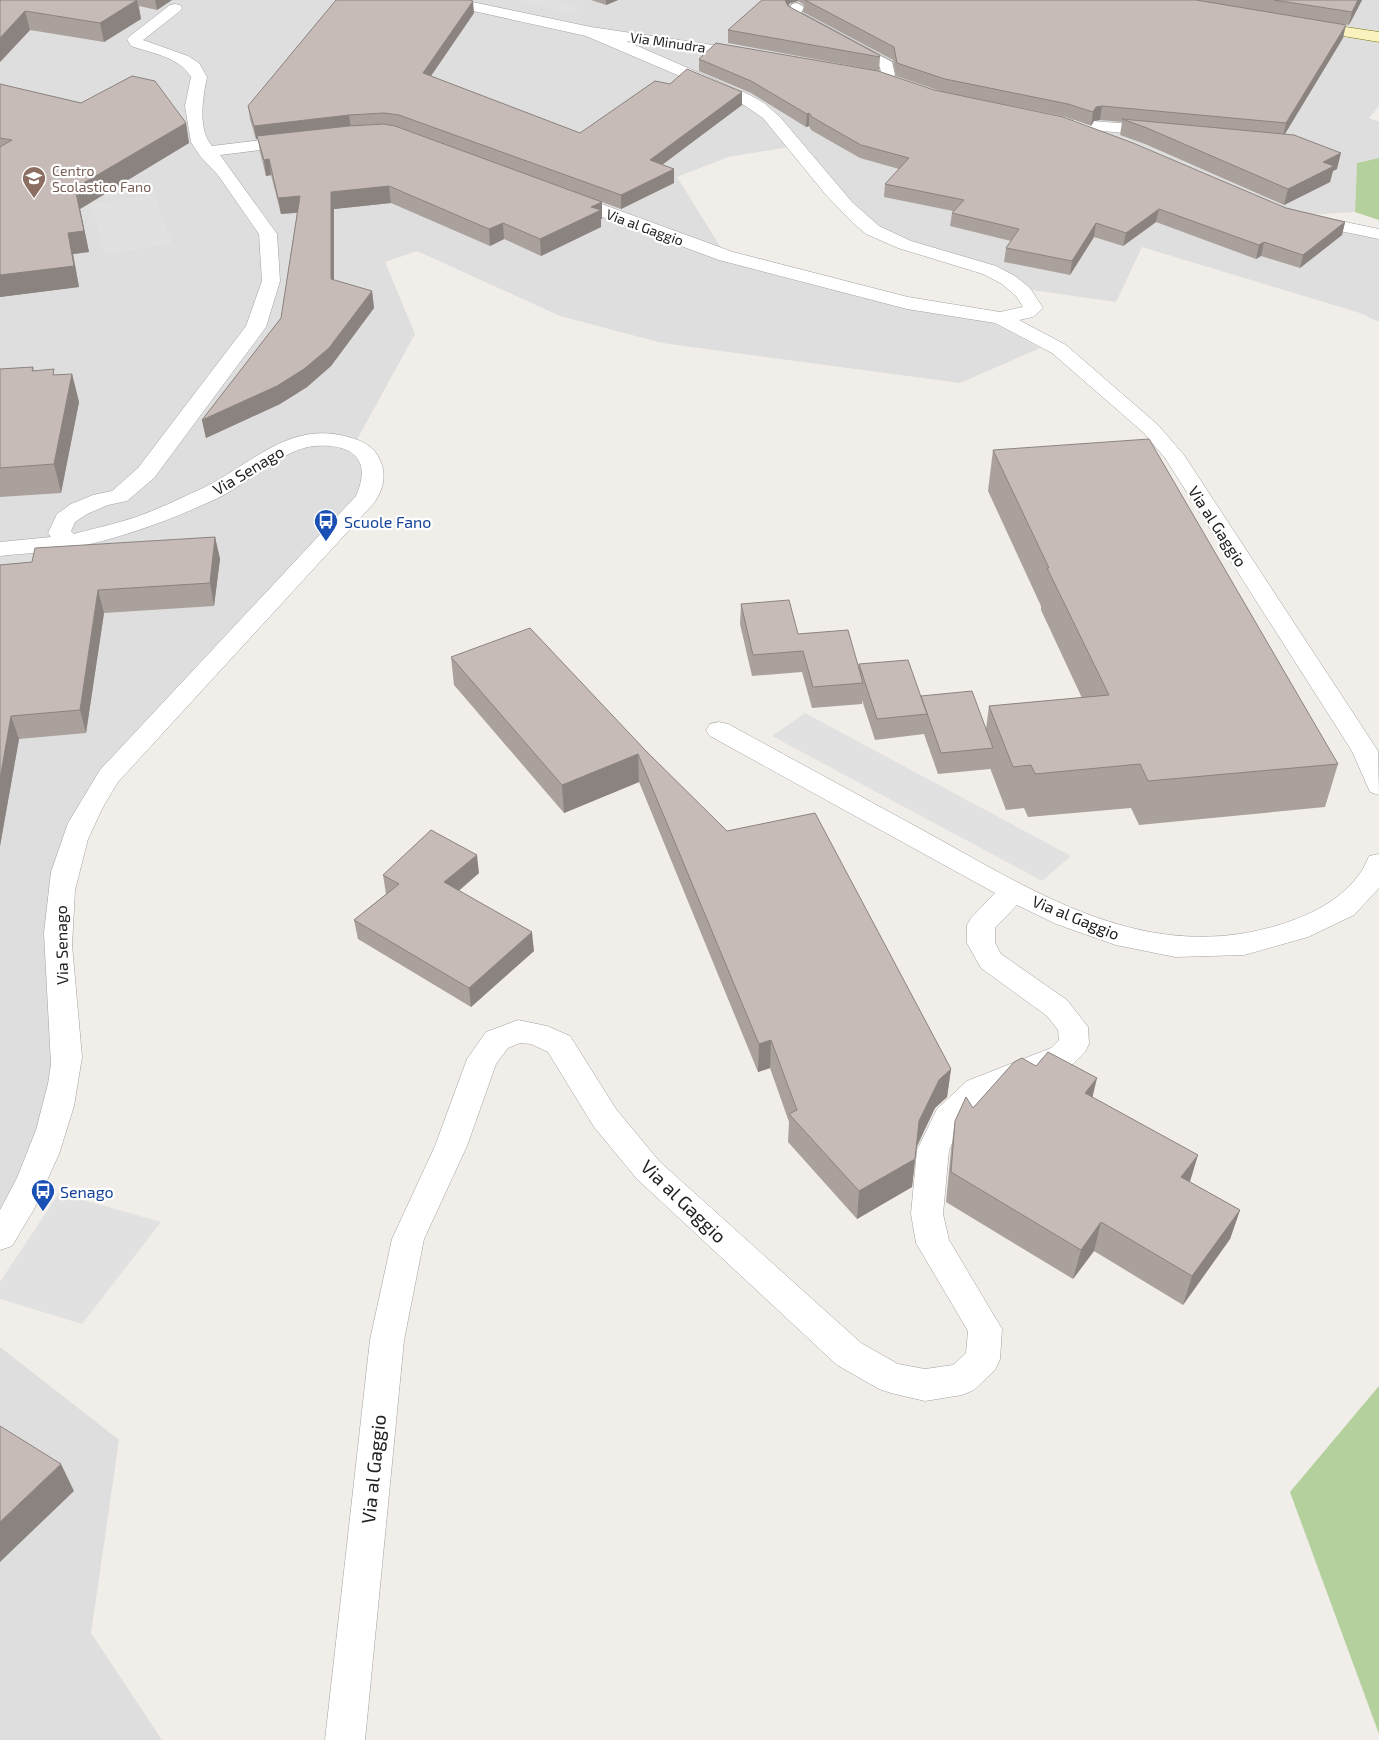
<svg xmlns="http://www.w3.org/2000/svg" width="1379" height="1740" viewBox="0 0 1379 1740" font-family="'Exo 2',sans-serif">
<rect width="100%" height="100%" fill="#f1ede8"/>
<g fill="#dfdede">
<polygon points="0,0 1379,0 1379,106 1369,118 1379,122 1379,158 1357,163 1355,212 1293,216 1379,234 1379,322 1360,313 1142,247 1116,302 1018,288 988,269 885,237 795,146 728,157 677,177 726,256 980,316 1040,348 960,383 662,343 560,316 417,251 385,262 415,334 354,445 372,465 366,498 109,776 68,857 59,1102 0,1236"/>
<polygon points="0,1347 119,1440 91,1633 162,1740 0,1740"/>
</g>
<g fill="#b4d09d">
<polygon points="1379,158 1379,220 1355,212 1357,163"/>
<polygon points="1379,1386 1379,1734 1290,1492"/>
</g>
<g fill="#e1e1e1">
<polygon points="514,0 557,0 582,8 570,14"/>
<polygon points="154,194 172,244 106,254 90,204"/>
<polygon points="805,713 1071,856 1042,881 772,736"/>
<polygon points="59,1193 161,1222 82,1324 0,1299 0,1282"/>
</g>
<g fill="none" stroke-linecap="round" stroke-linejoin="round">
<g stroke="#a2a2a2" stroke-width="2">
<path id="lane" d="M 797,3 L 804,7 L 801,13 L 892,62 L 895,75 C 891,81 883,83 876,81 L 874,78 L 881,73 L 880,67 L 788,17 L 786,14 L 792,4 Z"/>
</g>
<g stroke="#a2a2a2" stroke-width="1">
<g id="street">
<polygon points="435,0 463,0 591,27 753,51 756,54 753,57 748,59 626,41 750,95 764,103 780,117 852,202 879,226 911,241 996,266 1015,276 1030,288 1043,308 1033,317 1019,320 1066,345 1158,425 1184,455 1378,751 1379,795 1370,792 1352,751 1165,458 1144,433 1052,353 995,323 907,309 719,260 562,202 559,198 562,194 568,193 574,194 733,252 908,297 1000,312 1023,307 1016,296 1002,284 983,274 898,248 866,234 853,223 826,195 763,118 738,101 586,36 442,4 437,3"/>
<path d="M 175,4 L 180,5 L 182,8 L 180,11 L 143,40 L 188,56 L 199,63 L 207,77 C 203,97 197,129 212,146 L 294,136 L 300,137 L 302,141 L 300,145 L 294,146 L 220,155 L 277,234 L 280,281 L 266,327 L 154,478 L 127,501 L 108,505 L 87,514 L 75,522 L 71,531 L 74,534 C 95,528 116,524 136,517 C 159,509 181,498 203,488 C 251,465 289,420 348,437 C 363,441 374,446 380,460 C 387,475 383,490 374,503 L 118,782 L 103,807 L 88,839 L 75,890 L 72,945 L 82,1057 L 74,1106 L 59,1154 L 34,1209 L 12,1246 L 0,1250 L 0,1210 L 17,1178 L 36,1130 L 48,1084 L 51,1064 L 44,933 L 51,872 L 68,823 L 100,770 L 356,496 C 373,458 351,443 314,446 C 283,449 247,484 218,498 C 171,520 122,538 72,548 C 48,553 24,553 0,556 L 0,542 L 51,537 L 48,533 L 57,514 L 71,504 L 93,495 L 112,491 L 138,468 L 246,326 L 262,281 L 259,234 L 218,175 L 200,156 L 191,142 L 185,106 L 191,77 C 180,57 151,53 131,46 L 127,39 L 130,36 L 170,5 Z"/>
<polygon points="1066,119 1157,126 1163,127 1165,131 1163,135 1157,136 1060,127 1058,124 1060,121"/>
<polygon points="1307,214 1379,229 1379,239 1301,223 1298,219 1301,215"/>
<path d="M 719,722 L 728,724 C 791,758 854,793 917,827 C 1029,888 1139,964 1272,927 C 1304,918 1338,903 1358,876 C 1363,870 1366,863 1369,856 L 1379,854 L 1379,888 L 1354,915 L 1308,937 L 1244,955 L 1175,957 L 1116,945 L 1056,924 L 1017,905 L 995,928 L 995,943 L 1001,954 L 1067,1000 L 1088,1027 L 1089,1044 L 1085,1052 L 1073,1064 L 989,1097 L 960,1126 L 949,1150 L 943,1214 L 949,1240 L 1002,1329 L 1000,1359 L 995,1370 L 974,1390 L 962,1395 L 925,1401 L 891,1393 L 879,1389 L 837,1365 L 637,1179 L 594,1127 L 548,1052 L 531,1044 L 520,1043 L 508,1048 L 496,1064 L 467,1146 L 424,1239 L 404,1340 L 365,1740 L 325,1740 L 370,1340 L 392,1239 L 435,1146 L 467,1059 L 486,1032 L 518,1020 L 547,1026 L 570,1036 L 616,1109 L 659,1161 L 861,1343 L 898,1364 L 925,1369 L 953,1365 L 966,1353 L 968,1331 L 916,1243 L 911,1214 L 917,1150 L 937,1109 L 967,1081 L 1051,1048 L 1059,1040 L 1058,1030 L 1047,1016 L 981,968 L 967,943 L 967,925 L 971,918 L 995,893 L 710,736 L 706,730 L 710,724 Z"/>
</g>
</g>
<g stroke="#797307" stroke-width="1">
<polygon id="secondary" points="1306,21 1379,32 1379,42 1301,29 1298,26 1301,23"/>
</g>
<use href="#lane" fill="#fff" fill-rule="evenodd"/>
<use href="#street" fill="#fff" fill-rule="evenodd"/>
<use href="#secondary" fill="#f9f2be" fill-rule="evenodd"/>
</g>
<g fill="#aaa19d">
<polygon points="0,0 172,0 157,10 139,6 141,19 104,42 30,30 0,62"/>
<polygon points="591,0 618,0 606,5"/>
<polygon points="762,0 1362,0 1349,25 1343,24 1343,38 1285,134 1337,169 1333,171 1330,182 1284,205 1145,144 1120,135 1122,122 1100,120 1094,121 1091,126 1066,117 943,92 896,76 893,60 803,12 804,5 798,1 790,3 788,6 880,57 879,71 728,43 728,30"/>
<polygon points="474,13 431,76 580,133 670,84 742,92 742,105 662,165 674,169 674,183 621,209 492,162 602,202 602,219 601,219 601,227 541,256 504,239 490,246 391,203 334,209 334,280 372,291 374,308 331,366 307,387 280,404 206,438 202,420 281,318 297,213 281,214 271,175 266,176 260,152 258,139 256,139 250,119 248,106"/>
<polygon points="699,59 1286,208 1345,222 1342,235 1300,268 1261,256 1256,259 1156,222 1123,246 1094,237 1070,275 1004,262 1006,248 1011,241 950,226 952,213 953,211 884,197 885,184 899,169 860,158 811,130 809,126 806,127 751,93 699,71"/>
<polygon points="0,84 81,103 186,123 189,143 80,209 89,252 73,254 79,287 0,297"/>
<polygon points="33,367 34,371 56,375 72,374 79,402 61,493 0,497 0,369"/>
<polygon points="993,450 1338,764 1325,807 1139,825 1131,808 1028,817 1024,808 1006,810 990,768 990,769 938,774 924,734 875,740 862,700 862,704 812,708 802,672 752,676 740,624 741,604 858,666 859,664 986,729 989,706 1082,698 1041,610 1041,606 988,491"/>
<polygon points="215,537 220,559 214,606 104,613 86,733 19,739 0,846 0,565 32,562"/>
<polygon points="451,657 646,751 951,1069 947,1097 935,1108 917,1147 912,1187 857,1219 788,1142 789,1122 770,1068 758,1072 639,782 564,813 454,685"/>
<polygon points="479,873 459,891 534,951 471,1007 358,939 354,920 386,894 383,875"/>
<polygon points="1093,1097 1190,1182 1240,1210 1230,1239 1183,1305 1094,1251 1073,1279 946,1202 951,1150 955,1121 973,1108"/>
</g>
<g fill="#8b8380">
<polygon points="137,0 141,19 104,42 100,23"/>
<polygon points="155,0 172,0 157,10"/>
<polygon points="606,0 618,0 606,5"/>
<polygon points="785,0 798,0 798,1 790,3 784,13"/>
<polygon points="1358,0 1362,0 1349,25 1352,12"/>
<polygon points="473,1 474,13 424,86 423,73"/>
<polygon points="25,11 30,30 0,62 0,38"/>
<polygon points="1346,25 1343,38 1283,137 1286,123"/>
<polygon points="742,92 742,105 651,173 650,160"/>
<polygon points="1102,106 1100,120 1094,121 1091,126 1093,112 1096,107"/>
<polygon points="809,113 809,126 806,127 807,114"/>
<polygon points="349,115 351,128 256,139 254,126"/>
<polygon points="186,123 189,143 80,209 89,252 73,254 79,287 0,297 0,275 75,188"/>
<polygon points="1341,153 1337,169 1333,171 1330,182 1284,205 1288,189 1323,162"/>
<polygon points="269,159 271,175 266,176 264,160"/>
<polygon points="674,169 674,183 621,209 621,195"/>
<polygon points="389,186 391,203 334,209 334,296 331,279 331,192"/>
<polygon points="300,196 302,212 281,214 278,198"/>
<polygon points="602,202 602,219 601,219 601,227 541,256 540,239 591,207"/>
<polygon points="1159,209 1156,222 1123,246 1126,233"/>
<polygon points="1345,222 1342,235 1300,268 1303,255"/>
<polygon points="503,223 504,239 490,246 489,229"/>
<polygon points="1096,223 1094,237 1070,275 1072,261"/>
<polygon points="1264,242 1261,256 1256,259 1259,245"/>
<polygon points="372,291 374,308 331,366 307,387 280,404 206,438 202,420"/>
<polygon points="72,374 79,402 61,493 54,464"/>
<polygon points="215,537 220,559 214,606 210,583"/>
<polygon points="98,590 104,613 86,733 80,710"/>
<polygon points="11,716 19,739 0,846 0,779"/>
<polygon points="638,754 639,782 564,813 562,785"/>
<polygon points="477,855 479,873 446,901 444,882"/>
<polygon points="532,932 534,951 471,1007 469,988"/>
<polygon points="771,1040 770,1068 758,1072 759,1044"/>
<polygon points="951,1069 947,1097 935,1108 915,1149 919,1121 939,1080"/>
<polygon points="1097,1078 1090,1108 1085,1093"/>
<polygon points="1198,1155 1189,1185 1181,1177"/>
<polygon points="915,1159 912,1187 857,1219 859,1191"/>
<polygon points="1240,1210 1230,1239 1183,1305 1192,1276"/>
<polygon points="1101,1222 1094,1251 1073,1279 1081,1250"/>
<polygon points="61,1464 74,1491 0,1562 0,1522"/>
</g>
<g fill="#c6bbb7" stroke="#8b8380">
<polygon points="0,0 137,0 100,23 25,11 0,38"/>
<polygon points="336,0 470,0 473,1 423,73 580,133 655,81 670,84 687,69 742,92 650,160 674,169 621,195 399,115 384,113 349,115 254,126 248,106"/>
<polygon points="762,0 785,0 788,6 879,55 880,57 728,30"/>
<polygon points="805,0 1196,0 1346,25 1286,123 1102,106 1096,107 1093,112 1068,104 945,79 897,63 894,47"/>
<polygon points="1274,0 1358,0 1352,12"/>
<polygon points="716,43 878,71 934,90 1063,117 1133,143 1286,208 1345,222 1303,255 1264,242 1259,245 1159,209 1126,233 1096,223 1072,261 1006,248 1019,229 952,213 964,200 885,184 909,158 861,145 812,117 809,113 807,114 751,81 699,59"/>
<polygon points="132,76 155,81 186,123 75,188 84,231 68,233 74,266 0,275 0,147 12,140 0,138 0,84 81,103"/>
<polygon points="1122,119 1294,135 1341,153 1323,162 1334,166 1288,189 1147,128"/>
<polygon points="384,124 395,126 602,202 591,207 601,210 540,239 503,223 489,229 389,186 331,192 331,279 372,291 329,348 304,369 277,386 202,420 281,318 300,196 278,198 269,159 264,160 257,136 349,126"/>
<polygon points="33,367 32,371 54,369 53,375 72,374 54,464 0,468 0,369"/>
<polygon points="1149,439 1338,764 1148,781 1140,764 1035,774 1031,765 1013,767 989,706 1109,695 1047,568 1049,568 993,450"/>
<polygon points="215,537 210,583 98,590 80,710 11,716 0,779 0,565 32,562 35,548"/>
<polygon points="789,600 798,634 848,630 863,683 813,687 803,651 753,655 741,604"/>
<polygon points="530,628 646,751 727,831 815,813 951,1069 939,1080 919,1121 915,1159 859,1191 789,1114 797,1110 771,1040 759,1044 638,754 562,785 451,657"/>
<polygon points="908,660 927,714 877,719 859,664"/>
<polygon points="972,691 993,748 941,753 921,696"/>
<polygon points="431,830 477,855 444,882 532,932 469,988 354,920 399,884 383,875"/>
<polygon points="1048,1052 1097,1078 1085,1093 1198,1155 1181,1177 1240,1210 1192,1276 1101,1222 1081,1250 951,1172 955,1121 966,1097 973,1108 1014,1062 1022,1058 1036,1066"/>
<polygon points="0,1426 61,1464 0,1522"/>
</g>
<defs>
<g id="school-pin" transform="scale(1.25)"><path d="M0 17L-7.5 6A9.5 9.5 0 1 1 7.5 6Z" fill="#8d6e63" stroke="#fff"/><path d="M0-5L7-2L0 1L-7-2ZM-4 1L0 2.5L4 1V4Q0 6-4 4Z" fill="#fff"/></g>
<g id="bus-pin" transform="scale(1.25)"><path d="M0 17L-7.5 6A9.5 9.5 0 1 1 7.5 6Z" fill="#1a4fb4" stroke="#fff"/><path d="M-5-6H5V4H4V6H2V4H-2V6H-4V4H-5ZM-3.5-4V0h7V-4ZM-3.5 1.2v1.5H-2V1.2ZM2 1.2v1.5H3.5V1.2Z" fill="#fff"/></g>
</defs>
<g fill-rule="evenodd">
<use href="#school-pin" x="34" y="178"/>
<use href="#bus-pin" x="326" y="521"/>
<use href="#bus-pin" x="43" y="1191"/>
</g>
<g text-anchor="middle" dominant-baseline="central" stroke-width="4.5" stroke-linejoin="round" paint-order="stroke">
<g font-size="14" fill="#212121" stroke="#fff">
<text transform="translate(668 42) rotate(8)">Via Minudra</text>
<text transform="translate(645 227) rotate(20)">Via al Gaggio</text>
</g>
<g font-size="14" fill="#785e54" stroke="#fff" text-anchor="start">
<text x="52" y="170">Centro<tspan x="52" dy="16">Scolastico Fano</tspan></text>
</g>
<g font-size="16" fill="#212121" stroke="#fff">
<text transform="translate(248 470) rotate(-31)">Via Senago</text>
<text transform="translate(1218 526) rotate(57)">Via al Gaggio</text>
<text transform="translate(1076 917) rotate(22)">Via al Gaggio</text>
<text transform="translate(61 945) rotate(-91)">Via Senago</text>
</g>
<g font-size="16" fill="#164399" stroke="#fff" text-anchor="start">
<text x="344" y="521">Scuole Fano</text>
<text x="60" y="1191">Senago</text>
</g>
<g font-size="19" fill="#212121" stroke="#fff">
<text transform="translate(684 1201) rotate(44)">Via al Gaggio</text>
<text transform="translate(373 1469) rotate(-84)">Via al Gaggio</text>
</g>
</g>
</svg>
